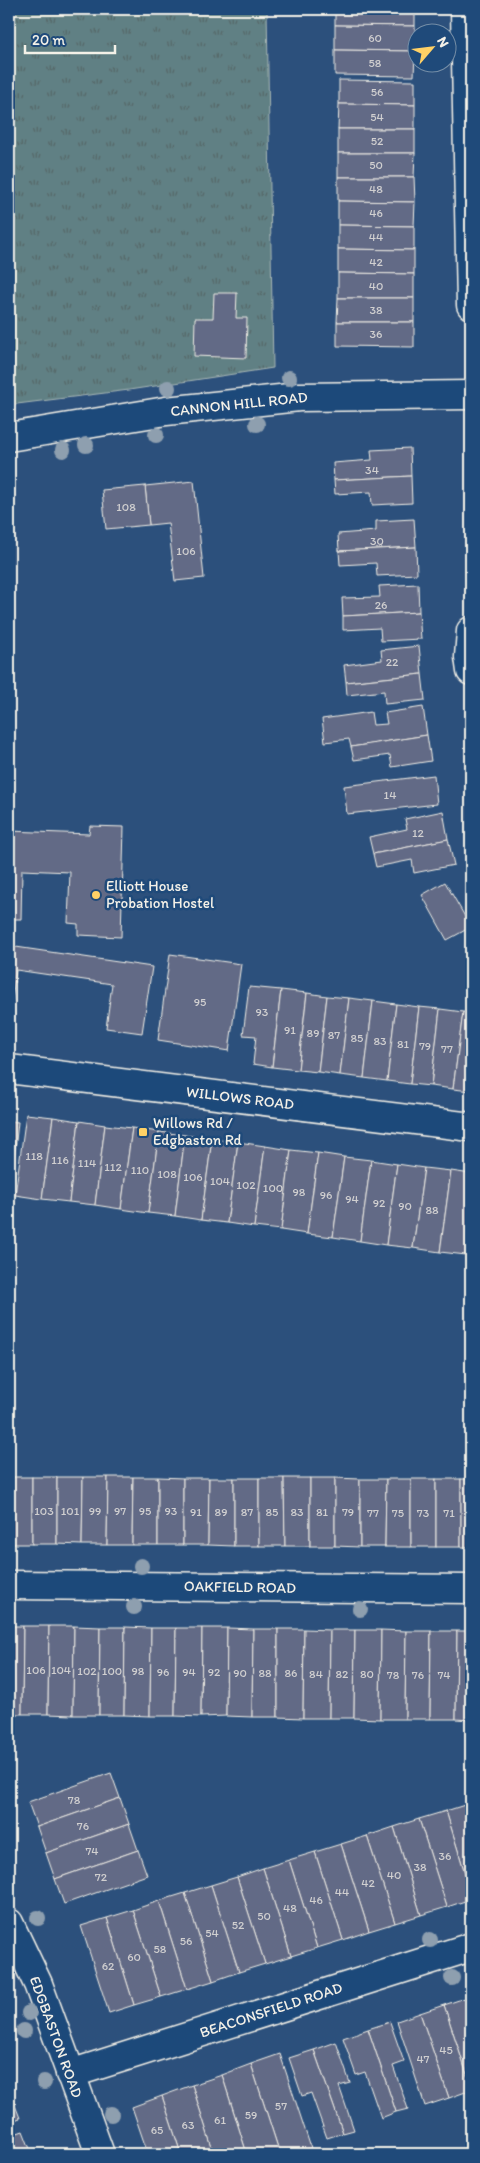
<svg xmlns="http://www.w3.org/2000/svg" width="480" height="2163" viewBox="0 0 480 2163" font-family="Itim,sans-serif">
<defs>
<pattern id="park-tufts" width="24" height="20" patternUnits="userSpaceOnUse" patternTransform="scale(1.25)"><rect width="24" height="20" fill="#608084"/><path d="M3 7l-1-3M5 7V3M7 7l1-3M15 17l-1-3M17 17v-4M19 17l1-3" fill="none" stroke="#566768"/></pattern>
</defs>
<rect width="100%" height="100%" fill="#2c507c"/>
<filter id="ink" filterUnits="userSpaceOnUse"><feTurbulence type="fractalNoise" baseFrequency=".02" numOctaves="2"/><feDisplacementMap in="SourceGraphic" scale="10" xChannelSelector="R" yChannelSelector="G"/><feConvolveMatrix kernelMatrix="1 2 1 2 8 2 1 2 1" color-interpolation-filters="sRGB"/></filter>
<g filter="url(#ink)">
<polygon fill="url(#park-tufts)" stroke="#aab8b6" points="9,9 267,9 273,368 129,390 9,405"/>
<g fill="#626a86" stroke="#f4f1e8">
<polygon points="335,9 415,9 415,26 335,25"/>
<polygon points="335,25 415,26 415,51 335,50"/>
<polygon points="335,50 415,51 414,76 335,75"/>
<polygon points="339,80 415,81 415,105 339,104"/>
<polygon points="339,104 415,105 415,129 338,129"/>
<rect x="338" y="129" width="77" height="24"/>
<polygon points="338,153 415,153 414,177 338,177"/>
<polygon points="338,177 414,177 415,202 338,201"/>
<polygon points="338,201 415,202 414,226 338,225"/>
<polygon points="338,225 414,226 414,250 338,249"/>
<polygon points="338,249 414,250 414,274 338,273"/>
<polygon points="338,273 414,274 414,298 338,298"/>
<polygon points="214,293 237,293 236,318 247,318 246,358 194,356 195,318 213,318"/>
<polygon points="338,298 414,298 414,322 337,322"/>
<polygon points="337,322 414,322 414,347 337,346"/>
<polygon points="410,448 411,476 334,480 333,463 372,460 371,450"/>
<polygon points="411,476 412,503 372,505 371,492 335,494 334,480"/>
<polygon points="194,481 204,578 175,581 168,523 149,525 145,486"/>
<polygon points="145,486 149,525 106,529 102,490"/>
<polygon points="414,519 416,547 339,551 338,534 376,531 376,521"/>
<polygon points="416,547 417,574 377,576 376,563 340,565 339,551"/>
<polygon points="418,584 419,612 343,616 342,598 380,597 379,586"/>
<polygon points="419,612 421,639 381,641 380,628 343,630 343,616"/>
<polygon points="419,646 422,674 346,682 344,665 382,660 381,650"/>
<polygon points="422,674 425,700 385,704 384,691 347,695 346,682"/>
<polygon points="423,707 427,735 351,747 349,739 325,742 322,719 371,712 373,725 387,724 385,713"/>
<polygon points="427,735 431,761 392,767 390,755 354,760 351,747"/>
<polygon points="9,739 11,768 9,768"/>
<polygon points="9,768 11,768 14,808 9,809"/>
<polygon points="434,775 437,804 347,814 344,786"/>
<polygon points="443,811 448,839 373,854 369,837 407,829 405,819"/>
<polygon points="90,826 124,827 121,937 78,935 78,924 68,923 70,872 22,870 21,919 9,919 9,831 89,834"/>
<polygon points="448,839 454,865 414,873 412,860 376,867 373,854"/>
<polygon points="445,882 471,927 447,940 422,895"/>
<polygon points="9,946 152,967 142,1033 106,1028 112,984 16,970 11,1008 9,1008"/>
<polygon points="170,954 241,964 229,1051 158,1040"/>
<polygon points="249,987 281,990 272,1067 253,1064 256,1036 243,1035"/>
<polygon points="281,990 307,993 298,1070 272,1067"/>
<polygon points="307,993 327,996 318,1072 298,1070"/>
<polygon points="327,996 349,998 340,1075 318,1072"/>
<polygon points="349,998 373,1001 364,1078 340,1075"/>
<polygon points="373,1001 396,1004 387,1081 364,1078"/>
<polygon points="396,1004 419,1007 410,1084 387,1081"/>
<polygon points="419,1007 440,1009 431,1086 410,1084"/>
<polygon points="440,1009 463,1012 453,1089 431,1086"/>
<polygon points="463,1012 471,1013 471,1091 453,1089"/>
<polygon points="26,1114 53,1117 42,1199 15,1195"/>
<polygon points="53,1117 79,1121 69,1202 42,1199"/>
<polygon points="9,1121 18,1122 11,1186 9,1186"/>
<polygon points="79,1121 105,1125 95,1205 69,1202"/>
<polygon points="105,1125 132,1128 121,1209 95,1205"/>
<polygon points="132,1128 159,1132 148,1213 121,1209"/>
<polygon points="159,1132 185,1135 175,1216 148,1213"/>
<polygon points="185,1135 212,1139 201,1220 175,1216"/>
<polygon points="212,1139 238,1142 227,1223 201,1220"/>
<polygon points="238,1142 265,1146 254,1227 227,1223"/>
<polygon points="265,1146 291,1150 281,1230 254,1227"/>
<polygon points="291,1150 318,1153 307,1234 281,1230"/>
<polygon points="318,1153 344,1157 333,1237 307,1234"/>
<polygon points="344,1157 371,1160 360,1241 333,1237"/>
<polygon points="371,1160 397,1164 386,1245 360,1241"/>
<polygon points="397,1164 424,1168 413,1248 386,1245"/>
<polygon points="424,1168 451,1171 440,1252 413,1248"/>
<polygon points="451,1171 471,1174 471,1217 466,1255 440,1252"/>
<polygon points="471,1217 471,1256 466,1255"/>
<rect x="9" y="1477" width="23" height="67"/>
<rect x="32" y="1477" width="25" height="67"/>
<polygon points="57,1477 83,1477 82,1545 57,1544"/>
<polygon points="83,1477 108,1477 107,1545 82,1545"/>
<polygon points="108,1477 133,1477 132,1545 107,1545"/>
<polygon points="133,1477 158,1477 158,1545 132,1545"/>
<polygon points="158,1477 183,1478 183,1545 158,1545"/>
<polygon points="183,1478 209,1478 208,1545 183,1545"/>
<polygon points="209,1478 234,1478 234,1546 208,1545"/>
<rect x="234" y="1478" width="25" height="68"/>
<polygon points="259,1478 284,1478 285,1546 259,1546"/>
<polygon points="284,1478 310,1478 310,1546 285,1546"/>
<rect x="310" y="1478" width="25" height="68"/>
<polygon points="335,1478 360,1479 360,1547 335,1546"/>
<polygon points="360,1479 386,1479 385,1547 360,1547"/>
<polygon points="386,1479 411,1479 411,1547 385,1547"/>
<rect x="411" y="1479" width="25" height="68"/>
<rect x="436" y="1479" width="25" height="68"/>
<rect x="461" y="1479" width="10" height="68"/>
<polygon points="9,1626 23,1626 22,1714 9,1714"/>
<polygon points="23,1626 49,1626 48,1714 22,1714"/>
<polygon points="49,1626 74,1626 73,1715 48,1714"/>
<polygon points="74,1626 100,1627 99,1715 73,1715"/>
<polygon points="100,1627 125,1627 124,1715 99,1715"/>
<polygon points="125,1627 151,1628 150,1716 124,1715"/>
<polygon points="151,1628 176,1628 175,1716 150,1716"/>
<polygon points="176,1628 202,1628 201,1717 175,1716"/>
<polygon points="202,1628 227,1628 226,1716 201,1717"/>
<polygon points="227,1628 253,1629 252,1717 226,1716"/>
<polygon points="253,1629 278,1629 278,1717 252,1717"/>
<polygon points="278,1629 304,1629 303,1718 278,1717"/>
<polygon points="304,1629 330,1630 329,1718 303,1718"/>
<polygon points="330,1630 355,1630 354,1718 329,1718"/>
<polygon points="355,1630 381,1630 380,1719 354,1718"/>
<polygon points="381,1630 406,1631 405,1719 380,1719"/>
<polygon points="406,1631 431,1631 430,1719 405,1719"/>
<polygon points="431,1631 457,1631 456,1719 430,1719"/>
<polygon points="457,1631 471,1631 471,1720 456,1719"/>
<polygon points="111,1773 120,1798 37,1827 28,1802"/>
<polygon points="120,1798 129,1824 46,1853 37,1827"/>
<polygon points="471,1803 471,1893 446,1811"/>
<polygon points="446,1811 471,1893 471,1899 447,1907 419,1819"/>
<polygon points="419,1819 447,1907 421,1915 394,1827"/>
<polygon points="129,1824 138,1850 55,1879 46,1853"/>
<polygon points="394,1827 421,1915 395,1923 367,1836"/>
<polygon points="367,1836 395,1923 369,1931 341,1844"/>
<polygon points="341,1844 369,1931 343,1940 315,1852"/>
<polygon points="138,1850 147,1875 64,1904 55,1879"/>
<polygon points="315,1852 343,1940 317,1948 289,1860"/>
<polygon points="289,1860 317,1948 291,1956 263,1868"/>
<polygon points="263,1868 291,1956 265,1964 237,1877"/>
<polygon points="237,1877 265,1964 239,1972 211,1885"/>
<polygon points="211,1885 239,1972 213,1981 185,1893"/>
<polygon points="185,1893 213,1981 187,1989 159,1901"/>
<polygon points="159,1901 187,1989 161,1997 133,1910"/>
<polygon points="133,1910 161,1997 134,2005 107,1918"/>
<polygon points="107,1918 134,2005 109,2013 81,1926"/>
<polygon points="468,1997 471,2008 471,2087 444,2005"/>
<polygon points="444,2005 471,2087 471,2090 449,2098 420,2013"/>
<polygon points="420,2013 449,2098 425,2106 397,2021"/>
<polygon points="390,2022 404,2062 393,2066 408,2109 396,2112 368,2029"/>
<polygon points="368,2029 396,2112 381,2118 365,2072 356,2075 343,2038"/>
<polygon points="336,2042 350,2083 339,2086 354,2130 343,2133 314,2050"/>
<polygon points="314,2050 343,2133 327,2138 311,2093 302,2096 289,2058"/>
<polygon points="280,2054 311,2148 291,2154 280,2154 251,2064"/>
<polygon points="251,2064 280,2154 247,2154 222,2075"/>
<polygon points="222,2075 247,2154 214,2154 192,2085"/>
<polygon points="192,2085 214,2154 181,2154 162,2096"/>
<polygon points="9,2090 20,2118 9,2122"/>
<polygon points="162,2096 181,2154 148,2154 132,2107"/>
<polygon points="23,2131 32,2154 9,2154 9,2136"/>
</g>
<g fill="none" stroke-linecap="round" stroke-linejoin="round">
<g stroke="#f4f1e8" stroke-width="31">
<g id="minor">
<polyline points="465,9 471,305"/>
<polyline points="9,437 166,411 299,397 471,395"/>
<polyline points="471,631 469,657 471,671"/>
<polyline points="9,1069 471,1127"/>
<polyline points="9,1585 471,1589"/>
<polyline points="9,1923 38,1984 100,2154"/>
<polyline points="70,2074 471,1947"/>
</g>
</g>
<use href="#minor" stroke="#1f4a7a" stroke-width="28"/>
</g>
<g fill="#8e9faf">
<circle cx="289" cy="378" r="8"/>
<circle cx="168" cy="388" r="8"/>
<circle cx="257" cy="424" r="8"/>
<circle cx="156" cy="435" r="8"/>
<circle cx="86" cy="445" r="8"/>
<circle cx="63" cy="450" r="8"/>
<circle cx="141" cy="1566" r="8"/>
<circle cx="134" cy="1607" r="8"/>
<circle cx="360" cy="1609" r="8"/>
<circle cx="38" cy="1918" r="8"/>
<circle cx="430" cy="1940" r="8"/>
<circle cx="452" cy="1978" r="8"/>
<circle cx="29" cy="2013" r="8"/>
<circle cx="24" cy="2031" r="8"/>
<circle cx="44" cy="2082" r="8"/>
<circle cx="111" cy="2114" r="8"/>
</g>
</g>
<g fill="#ffd166" stroke="#1f4a7a" stroke-width="2">
<circle cx="96" cy="895" r="5"/>
<rect x="138" y="1127" width="10" height="10" rx="2.5"/>
</g>
<g text-anchor="middle" dominant-baseline="central" stroke-width="5" stroke-linejoin="round" paint-order="stroke">
<g font-size="12" fill="#d0cfd0">
<text x="375" y="38">60</text>
<text x="375" y="63">58</text>
<text x="377" y="92">56</text>
<text x="377" y="117">54</text>
<text x="377" y="141">52</text>
<text x="376" y="165">50</text>
<text x="376" y="189">48</text>
<text x="376" y="213">46</text>
<text x="376" y="237">44</text>
<text x="376" y="262">42</text>
<text x="376" y="286">40</text>
<text x="376" y="310">38</text>
<text x="376" y="334">36</text>
<text x="372" y="470">34</text>
<text x="126" y="507">108</text>
<text x="377" y="541">30</text>
<text x="186" y="551">106</text>
<text x="381" y="605">26</text>
<text x="392" y="662">22</text>
<text x="390" y="795">14</text>
<text x="418" y="833">12</text>
<text x="200" y="1002">95</text>
<text x="262" y="1012">93</text>
<text x="290" y="1030">91</text>
<text x="313" y="1033">89</text>
<text x="334" y="1035">87</text>
<text x="357" y="1038">85</text>
<text x="380" y="1041">83</text>
<text x="403" y="1044">81</text>
<text x="425" y="1046">79</text>
<text x="447" y="1049">77</text>
<text x="34" y="1156">118</text>
<text x="60" y="1160">116</text>
<text x="87" y="1163">114</text>
<text x="113" y="1167">112</text>
<text x="140" y="1170">110</text>
<text x="167" y="1174">108</text>
<text x="193" y="1177">106</text>
<text x="220" y="1181">104</text>
<text x="246" y="1185">102</text>
<text x="273" y="1188">100</text>
<text x="299" y="1192">98</text>
<text x="326" y="1195">96</text>
<text x="352" y="1199">94</text>
<text x="379" y="1203">92</text>
<text x="405" y="1206">90</text>
<text x="432" y="1210">88</text>
<text x="44" y="1511">103</text>
<text x="70" y="1511">101</text>
<text x="95" y="1511">99</text>
<text x="120" y="1511">97</text>
<text x="145" y="1511">95</text>
<text x="171" y="1511">93</text>
<text x="196" y="1512">91</text>
<text x="221" y="1512">89</text>
<text x="247" y="1512">87</text>
<text x="272" y="1512">85</text>
<text x="297" y="1512">83</text>
<text x="322" y="1512">81</text>
<text x="348" y="1512">79</text>
<text x="373" y="1513">77</text>
<text x="398" y="1513">75</text>
<text x="423" y="1513">73</text>
<text x="449" y="1513">71</text>
<text x="36" y="1670">106</text>
<text x="61" y="1670">104</text>
<text x="87" y="1671">102</text>
<text x="112" y="1671">100</text>
<text x="138" y="1671">98</text>
<text x="163" y="1672">96</text>
<text x="189" y="1672">94</text>
<text x="214" y="1672">92</text>
<text x="240" y="1673">90</text>
<text x="265" y="1673">88</text>
<text x="291" y="1673">86</text>
<text x="316" y="1674">84</text>
<text x="342" y="1674">82</text>
<text x="367" y="1674">80</text>
<text x="393" y="1675">78</text>
<text x="418" y="1675">76</text>
<text x="444" y="1675">74</text>
<text x="74" y="1800">78</text>
<text x="83" y="1826">76</text>
<text x="92" y="1851">74</text>
<text x="445" y="1856">36</text>
<text x="420" y="1867">38</text>
<text x="394" y="1875">40</text>
<text x="101" y="1877">72</text>
<text x="368" y="1883">42</text>
<text x="342" y="1892">44</text>
<text x="316" y="1900">46</text>
<text x="290" y="1908">48</text>
<text x="264" y="1916">50</text>
<text x="238" y="1925">52</text>
<text x="212" y="1933">54</text>
<text x="186" y="1941">56</text>
<text x="160" y="1949">58</text>
<text x="134" y="1957">60</text>
<text x="108" y="1966">62</text>
<text x="446" y="2050">45</text>
<text x="423" y="2059">47</text>
<text x="281" y="2106">57</text>
<text x="251" y="2115">59</text>
<text x="220" y="2120">61</text>
<text x="188" y="2125">63</text>
<text x="157" y="2130">65</text>
</g>
<g font-size="15" fill="#f4f1e8" stroke="#1f4a7a">
<text transform="translate(239 404) rotate(-6)">CANNON HILL ROAD</text>
<text transform="translate(240 1098) rotate(7)">WILLOWS ROAD</text>
<text transform="translate(240 1587) rotate(1)">OAKFIELD ROAD</text>
<text transform="translate(271 2010) rotate(-18)">BEACONSFIELD ROAD</text>
<text transform="translate(56 2037) rotate(70)">EDGBASTON ROAD</text>
</g>
<g font-size="15" fill="#f4f1e8" stroke="#1f4a7a" text-anchor="start">
<text x="106" y="886">Elliott House<tspan x="106" dy="17">Probation Hostel</tspan></text>
<text x="153" y="1123">Willows Rd /<tspan x="153" dy="17">Edgbaston Rd</tspan></text>
</g>
</g>
<rect width="480" height="2163" fill="none" stroke="#1f4a7a" stroke-width="30"/>
<rect x="15" y="15" width="450" height="2133" fill="none" stroke="#f4f1e8" stroke-width="2" filter="url(#ink)"/>
<g transform="translate(432 48) rotate(62)"><circle r="24" fill="#1f4a7a" stroke="#748da6"/>
<path d="M0-4L9 19L0 12L-9 19Z" fill="#ffd166"/>
<text y="-8" font-size="14" font-weight="bold" text-anchor="middle" fill="#f4f1e8">N</text>
</g>
<path d="M25 45v8h90v-8" fill="none" stroke="#f4f1e8" stroke-width="2.5"/>
<text x="32" y="45" font-size="15" fill="#f4f1e8" stroke="#1f4a7a" stroke-width="4" paint-order="stroke">20 m</text>
</svg>
